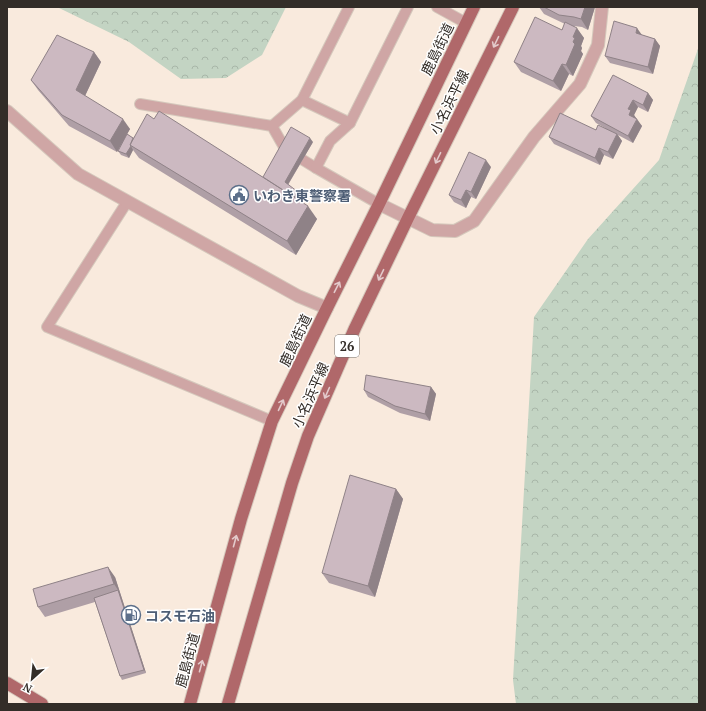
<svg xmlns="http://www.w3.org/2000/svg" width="706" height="711" viewBox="0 0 706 711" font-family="'PT Serif','Noto Sans JP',serif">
<defs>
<pattern id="forest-crowns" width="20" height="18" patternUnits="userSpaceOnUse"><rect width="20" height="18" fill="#c3d4c3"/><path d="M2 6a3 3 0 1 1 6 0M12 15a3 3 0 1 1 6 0" fill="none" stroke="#a8b6a8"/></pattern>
</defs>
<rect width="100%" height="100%" fill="#f9eadd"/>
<g fill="url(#forest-crowns)">
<polygon points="57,7 286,7 262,55 226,78 181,79 129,42"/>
<polygon points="699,46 699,704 516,704 513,680 534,317 588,239 659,160"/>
</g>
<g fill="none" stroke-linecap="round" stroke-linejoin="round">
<g stroke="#d5c8bc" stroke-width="12">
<g id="lane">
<polyline points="349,7 302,100 350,123"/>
<polyline points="437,7 466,23"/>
<polyline points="140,104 272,126 284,147"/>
<polyline points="272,126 302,100"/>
<polyline points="303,160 316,168"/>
<polyline points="127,202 47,327 272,421"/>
<polyline points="379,204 316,168 330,141 350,123 408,7"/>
</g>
</g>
<g stroke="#d5c8bc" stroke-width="14">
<g id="street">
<polyline points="7,111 78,174 298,296 327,308"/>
<polyline points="379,204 432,230 455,231 474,221 534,137 580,84 598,45 602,7"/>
</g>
</g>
<g stroke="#d5c8bc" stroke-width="14">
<g id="primary">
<polyline points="7,683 42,704"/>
<polyline points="190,704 241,519 272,421 327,308 379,204 474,7"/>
<polyline points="228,704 292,483 308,436 355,328 408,218 513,7"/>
</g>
</g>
<use href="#lane" stroke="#cfa6a5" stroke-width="10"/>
<use href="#street" stroke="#cfa6a5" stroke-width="12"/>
<use href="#primary" stroke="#b0686a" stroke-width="12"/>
</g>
<g fill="#af9fa6">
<polygon points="539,7 595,7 588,30 582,27 574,26 584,38 581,46 582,48 581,51 583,54 573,76 569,74 561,91 521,72 514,62 562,30 565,24 544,14"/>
<polygon points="642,35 655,39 660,46 653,74 610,63 605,56"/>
<polygon points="94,52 101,62 85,96 130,129 127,134 133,138 154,119 263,177 313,142 288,185 301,195 298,199 317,219 296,255 139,158 133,150 129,158 121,155 118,151 124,140 117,152 69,126 38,90 31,80"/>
<polygon points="648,93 653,100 648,112 638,107 634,115 636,118 635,119 642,126 633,143 618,135 622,141 613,159 604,155 600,165 554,144 549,137 605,128 596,123 591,116"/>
<polygon points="491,167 476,199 471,197 466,208 454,202 449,195"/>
<polygon points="431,387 436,394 430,421 400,413 368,397 364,390"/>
<polygon points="396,489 403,499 375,597 329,583 322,573"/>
<polygon points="115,577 146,673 122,680 120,676 95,602 45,617 38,607"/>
</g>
<g fill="#8f8287">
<polygon points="585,7 595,7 588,30 581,19"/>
<polygon points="577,28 584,38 581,46 582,48 581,51 583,54 573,76 566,65 573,42 573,37"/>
<polygon points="637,28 642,35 641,41 636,33"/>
<polygon points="655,39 660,46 653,74 648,67"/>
<polygon points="94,52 101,62 83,100 76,90"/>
<polygon points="562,64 569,74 561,91 553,81"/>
<polygon points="648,93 653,100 648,112 643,105"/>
<polygon points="633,100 638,107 634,115 636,118 633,122 629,115 628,109"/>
<polygon points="123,119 130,129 117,152 110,141"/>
<polygon points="637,119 642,126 633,143 628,136"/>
<polygon points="617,134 622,141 613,159 608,152"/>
<polygon points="310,138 313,142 287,186 285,182"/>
<polygon points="131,146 133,150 129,158 126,154"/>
<polygon points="599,148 604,155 600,165 595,158"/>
<polygon points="486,160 491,167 476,199 471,192"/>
<polygon points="466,190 471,197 466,208 461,200"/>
<polygon points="298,192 301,195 294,205 292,201"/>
<polygon points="308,206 317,219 296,255 287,241"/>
<polygon points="431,387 436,394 430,421 425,414"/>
<polygon points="396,489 403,499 375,597 368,586"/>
<polygon points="108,567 115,577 146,673 144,670 118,590 114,584"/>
</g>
<g fill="#ccb9c1" stroke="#8f8287">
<polygon points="544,7 585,7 581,19 574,17 559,15"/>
<polygon points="535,17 562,30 565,22 577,28 573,37 575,38 573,42 575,44 566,65 562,64 553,81 514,62"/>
<polygon points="614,21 637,28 636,33 655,39 648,67 605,56"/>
<polygon points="57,35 94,52 76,90 123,119 110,141 62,115 31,80"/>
<polygon points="613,75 648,93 643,105 633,100 628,109 631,110 629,115 637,119 628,136 591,116"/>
<polygon points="159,111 308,206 287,241 130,145 147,114 154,119"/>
<polygon points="560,113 596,130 598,125 617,134 608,152 599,148 595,158 549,137"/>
<polygon points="291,127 310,138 285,182 298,192 294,197 263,177"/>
<polygon points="127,134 133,138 130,145 131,146 126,154 118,151"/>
<polygon points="469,152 486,160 471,192 466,190 461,200 449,195"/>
<polygon points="366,375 431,387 425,414 395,406 364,390"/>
<polygon points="350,475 396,489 368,586 322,573"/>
<polygon points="108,567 114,584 38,607 33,589"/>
<polygon points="118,590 144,670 120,676 94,598"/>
</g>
<defs><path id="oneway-shaft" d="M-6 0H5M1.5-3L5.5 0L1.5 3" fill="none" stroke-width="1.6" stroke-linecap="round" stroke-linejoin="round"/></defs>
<g stroke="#e3cacb">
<use href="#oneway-shaft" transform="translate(496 42) rotate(116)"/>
<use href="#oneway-shaft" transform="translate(438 158) rotate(116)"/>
<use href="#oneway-shaft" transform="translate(381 275) rotate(116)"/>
<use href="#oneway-shaft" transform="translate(337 287) rotate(-63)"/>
<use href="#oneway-shaft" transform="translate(327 393) rotate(114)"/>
<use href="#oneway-shaft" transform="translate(281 405) rotate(-65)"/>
<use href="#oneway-shaft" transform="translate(235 541) rotate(-75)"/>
<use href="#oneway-shaft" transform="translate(201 666) rotate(-75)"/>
</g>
<defs>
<g id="civic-ring" transform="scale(1)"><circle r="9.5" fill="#fff" stroke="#5c6f8a" stroke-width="1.5"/><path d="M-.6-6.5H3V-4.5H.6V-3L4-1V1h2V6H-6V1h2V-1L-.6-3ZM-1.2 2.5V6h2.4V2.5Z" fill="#5c6f8a"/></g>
<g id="fuel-ring" transform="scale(1)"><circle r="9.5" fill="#fff" stroke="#5c6f8a" stroke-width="1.5"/><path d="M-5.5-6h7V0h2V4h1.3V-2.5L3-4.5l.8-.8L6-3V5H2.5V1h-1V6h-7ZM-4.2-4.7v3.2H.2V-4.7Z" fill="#5c6f8a"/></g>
</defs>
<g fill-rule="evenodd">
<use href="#civic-ring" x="239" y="195"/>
<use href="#fuel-ring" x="131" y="615"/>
</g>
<g text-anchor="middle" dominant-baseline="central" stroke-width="3" stroke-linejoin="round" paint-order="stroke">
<rect fill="#fff" stroke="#706c68" stroke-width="1" x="335" y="335" width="24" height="22" rx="3"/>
<g font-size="13" font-weight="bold" fill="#332d28">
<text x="347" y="346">26</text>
</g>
<g font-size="14" fill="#332d28" stroke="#fff">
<text transform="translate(437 49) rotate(-64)">鹿島街道</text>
<text transform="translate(449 102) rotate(-64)">小名浜平線</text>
<text transform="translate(295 340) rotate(-65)">鹿島街道</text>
<text transform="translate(310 395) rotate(-66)">小名浜平線</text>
<text transform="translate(187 660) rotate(-75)">鹿島街道</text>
</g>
<g font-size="14" font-weight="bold" fill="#4e5e75" stroke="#fff" text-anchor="start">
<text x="253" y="195">いわき東警察署</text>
<text x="145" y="615">コスモ石油</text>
</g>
</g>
<rect width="706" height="711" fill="none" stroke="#332d28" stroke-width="16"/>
<g transform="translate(32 679) rotate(207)" stroke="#ffffff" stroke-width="3" paint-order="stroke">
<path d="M0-3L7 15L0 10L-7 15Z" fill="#332d28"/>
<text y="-6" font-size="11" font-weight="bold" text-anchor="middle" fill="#332d28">N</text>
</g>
</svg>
